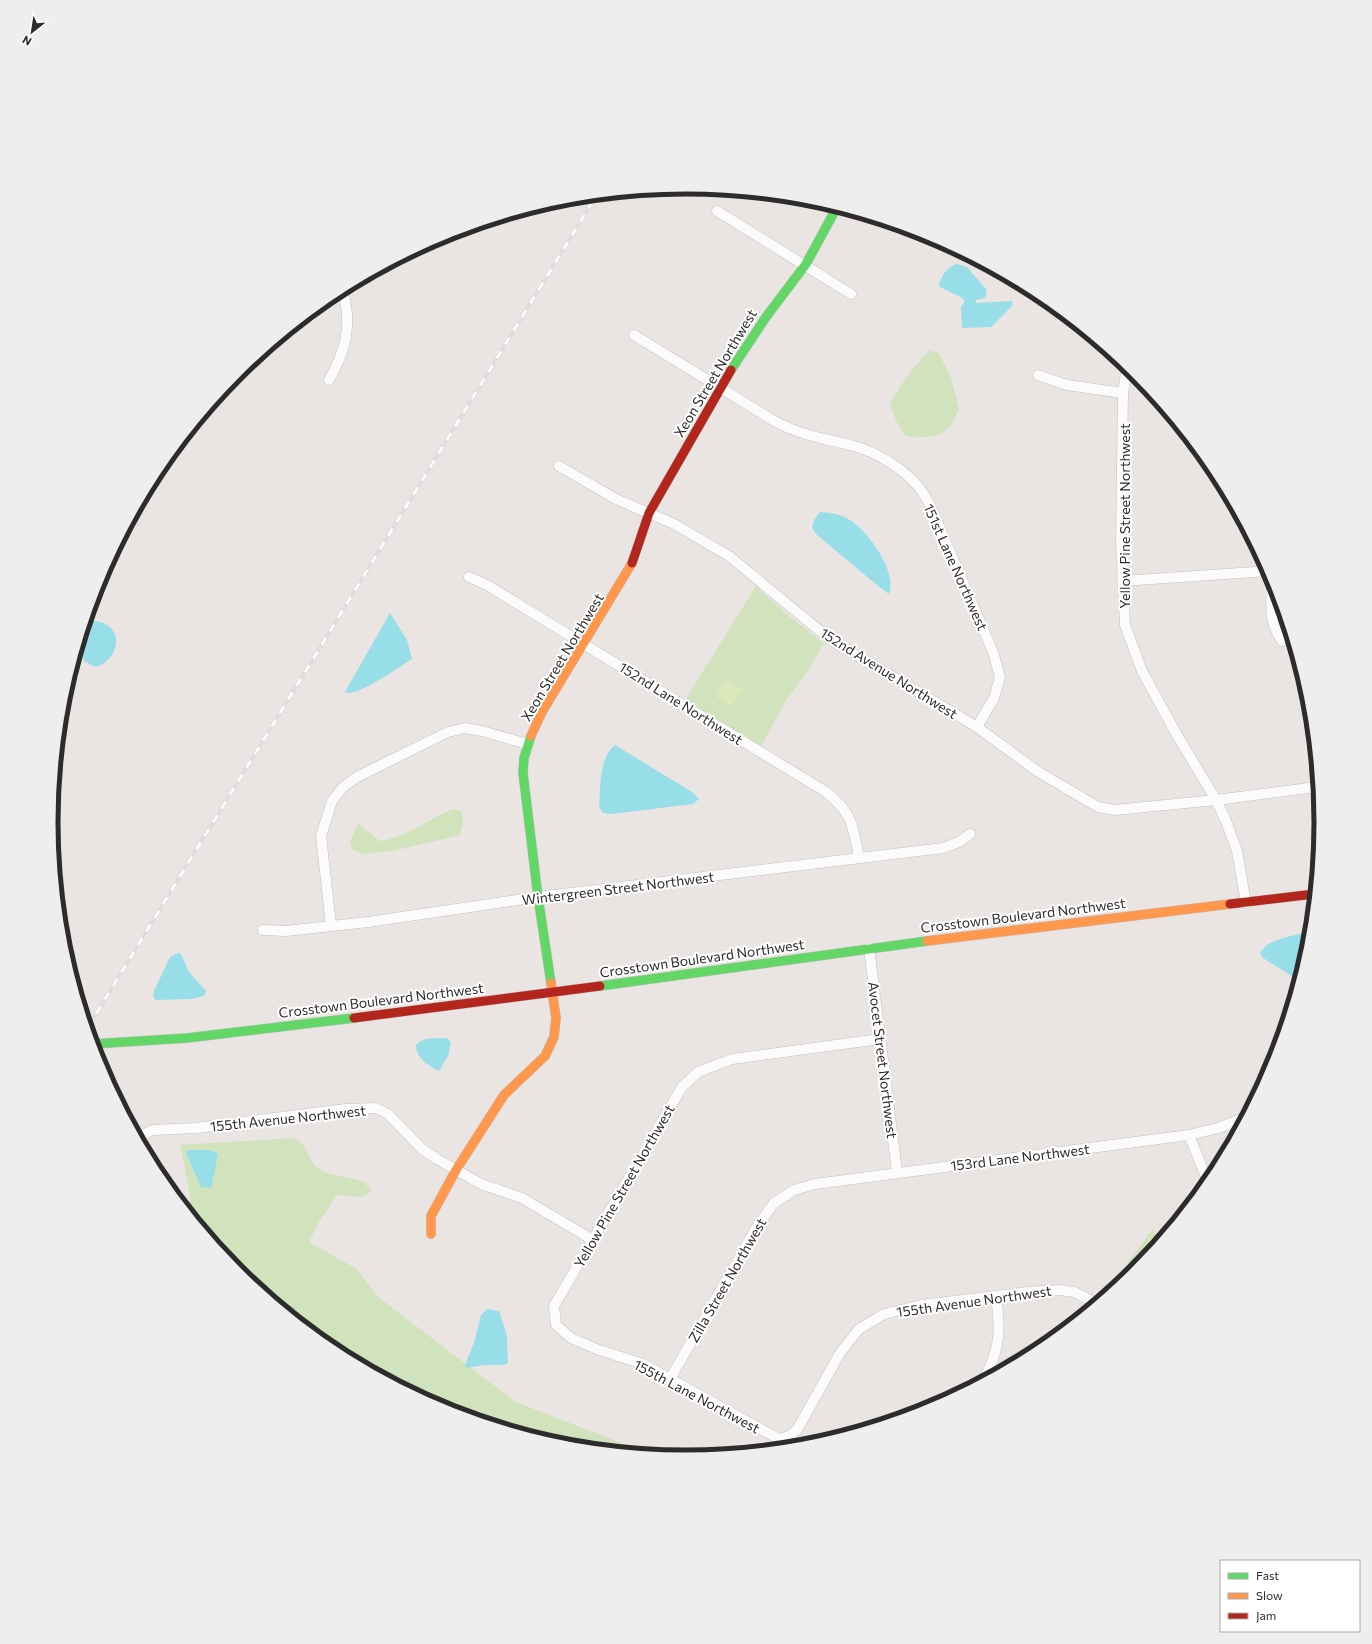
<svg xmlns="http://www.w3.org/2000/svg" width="1372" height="1644" viewBox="0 0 1372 1644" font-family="Commissioner,sans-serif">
<rect width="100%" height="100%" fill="#eae5e2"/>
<g fill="#d1e3bc">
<path d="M 930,350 L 939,354 L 951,377 L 959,409 C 956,414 954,422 950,426 C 940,439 921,438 906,436 L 896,421 L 890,403 C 901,384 914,366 930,350 Z"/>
<polygon points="756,586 785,613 824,643 808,671 785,702 761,747 685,700"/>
<path d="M 453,809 L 462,811 L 463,824 L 460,835 L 393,851 L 362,854 L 352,849 L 350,841 L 358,824 L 380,841 C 402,839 431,818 453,809 Z"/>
<polygon points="295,1138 304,1146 314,1165 327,1173 363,1181 372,1191 362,1197 337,1195 320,1220 309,1242 357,1269 378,1297 516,1402 647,1453 562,1445 443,1409 333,1350 237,1271 190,1213 190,1195 180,1145"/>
<polygon points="1153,1229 1159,1242 1135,1271 1107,1294 1130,1259"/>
</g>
<polygon fill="#dce7ba" points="727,679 742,689 731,706 716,697"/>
<g fill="#97dee9">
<path d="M 957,264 L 967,267 L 987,290 L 985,298 L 976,300 L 976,303 L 1012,301 L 1013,305 L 991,327 L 962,328 L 961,307 L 965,301 L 962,298 L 940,287 L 939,284 C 943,274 947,267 957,264 Z"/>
<path d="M 820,512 C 832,513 840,514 850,520 C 868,531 898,573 889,594 L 878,586 L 817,535 L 812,528 L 814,520 Z"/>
<path d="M 390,613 L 407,640 L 412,659 C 400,666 357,698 345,692 Z"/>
<path d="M 93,621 C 124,622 123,659 95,667 L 84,661 C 78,644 79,632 93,621 Z"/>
<path d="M 615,745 L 692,792 L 699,799 L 693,804 L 612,814 L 603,813 L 599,807 C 601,787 598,759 615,745 Z"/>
<path d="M 1310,932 L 1309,946 L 1298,980 L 1263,958 L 1260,953 C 1269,938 1293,936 1310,932 Z"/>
<polygon points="178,953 181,954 189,972 206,991 204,996 191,999 155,1000 153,996 154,991 170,957"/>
<path d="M 447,1038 L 451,1043 L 448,1056 L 439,1071 C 429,1066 417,1059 416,1046 C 421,1036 437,1039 447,1038 Z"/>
<polygon points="187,1150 211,1150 218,1155 211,1188 201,1187 186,1153"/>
<polygon points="487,1309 499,1311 507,1336 508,1363 504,1365 484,1365 467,1368 465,1365 475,1340 481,1315"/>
</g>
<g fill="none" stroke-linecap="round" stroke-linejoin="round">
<g stroke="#c2c1c1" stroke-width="11">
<g id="street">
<polyline points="717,211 851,294"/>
<path d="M 634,335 L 776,422 C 805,437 824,438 854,446 C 876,452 902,468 916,484 C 922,490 926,498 930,505 L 993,652 L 1000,677 L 994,698 L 977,727"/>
<polyline points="1127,366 1123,393 1121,542 1125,625 1142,671 1177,735 1216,800 1226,821 1237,851 1246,903"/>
<polyline points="1038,375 1067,385 1123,393"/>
<path d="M 329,380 C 346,351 353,323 342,289"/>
<polyline points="559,466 616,499 674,524 729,556 831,640 977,727 1037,771 1098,807 1115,810 1216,800 1317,787"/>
<path d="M 469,577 L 487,585 L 826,792 C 853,813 853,827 859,858"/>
<path d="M 1272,578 C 1272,603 1267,620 1282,641"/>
<polyline points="1122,581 1269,571"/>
<polyline points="62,709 63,711"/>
<polyline points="331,925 321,836 332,801 343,787 357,777 448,732 465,728 482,731 527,744"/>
<polyline points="263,930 286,931 368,922 538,897 943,848 959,842 970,834"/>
<polyline points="869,948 897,1172"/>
<polyline points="880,1039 732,1059 698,1072 682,1087 554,1306 556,1325 571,1338 599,1350 643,1364 779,1439 789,1436 797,1430 840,1353 859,1329 884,1314 921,1305 1028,1292 1060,1290 1074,1292 1096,1303"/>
<polyline points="1189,1135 1208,1182"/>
<polyline points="138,1137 153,1130 196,1128 346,1109 376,1108 388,1114 422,1149 437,1159 481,1184 522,1198 593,1240"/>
<polyline points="670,1379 758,1225 774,1203 794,1190 815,1184 1189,1135 1218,1128 1244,1118"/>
<path d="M 983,1380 C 1000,1351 1001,1330 996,1297"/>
</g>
</g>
<g stroke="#c2c1c1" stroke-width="10">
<g id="fast">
<polyline points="731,370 766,317 806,264 837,207"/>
<polyline points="531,736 524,758 523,773 538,897 551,983"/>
<polyline points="600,986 927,941"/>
<polyline points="93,1044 187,1038 354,1018"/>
</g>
</g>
<g stroke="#c2c1c1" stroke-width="10">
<g id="slow">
<polyline points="531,736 542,712 632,563"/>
<polyline points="927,941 1230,904"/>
<polyline points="431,1234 431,1216 456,1170 504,1095 545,1056 554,1037 556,1018 551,983"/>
</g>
</g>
<g stroke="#c2c1c1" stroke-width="10">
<g id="jam">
<polyline points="632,563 649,513 731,370"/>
<polyline points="1230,904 1314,894"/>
<polyline points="354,1018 600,986"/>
</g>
</g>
<use href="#street" stroke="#fcfbfb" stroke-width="10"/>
<use href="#fast" stroke="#63d668" stroke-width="9"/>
<use href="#slow" stroke="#ff974d" stroke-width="9"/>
<use href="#jam" stroke="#b3261e" stroke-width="9"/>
<g stroke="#dedddf" stroke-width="4">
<polyline id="rail" points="88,1027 596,196"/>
</g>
<use href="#rail" stroke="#fff" stroke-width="2.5" stroke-dasharray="8" stroke-linecap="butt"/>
</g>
<g text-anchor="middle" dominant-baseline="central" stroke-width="4" stroke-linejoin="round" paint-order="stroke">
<g font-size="14" fill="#2c2c2c" stroke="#fff">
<text transform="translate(715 373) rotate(-59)">Xeon Street Northwest</text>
<text transform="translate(1124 516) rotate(-90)">Yellow Pine Street Northwest</text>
<text transform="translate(956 567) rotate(66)">151st Lane Northwest</text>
<text transform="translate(562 657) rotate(-59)">Xeon Street Northwest</text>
<text transform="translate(889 673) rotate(32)">152nd Avenue Northwest</text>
<text transform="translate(681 703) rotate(32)">152nd Lane Northwest</text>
<text transform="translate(618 888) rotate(-7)">Wintergreen Street Northwest</text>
<text transform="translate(1023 915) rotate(-7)">Crosstown Boulevard Northwest</text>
<text transform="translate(702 958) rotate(-8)">Crosstown Boulevard Northwest</text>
<text transform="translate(381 1000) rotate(-7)">Crosstown Boulevard Northwest</text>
<text transform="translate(883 1060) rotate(83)">Avocet Street Northwest</text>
<text transform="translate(288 1118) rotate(-6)">155th Avenue Northwest</text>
<text transform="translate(1020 1157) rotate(-7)">153rd Lane Northwest</text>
<text transform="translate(624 1186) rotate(-60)">Yellow Pine Street Northwest</text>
<text transform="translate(727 1280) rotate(-60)">Zilla Street Northwest</text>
<text transform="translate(974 1301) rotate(-8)">155th Avenue Northwest</text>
<text transform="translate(697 1396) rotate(28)">155th Lane Northwest</text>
</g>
</g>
<path d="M0 0H1372V1644H0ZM58 822a628 628 0 1 1 1256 0a628 628 0 1 1-1256 0Z" fill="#eee" fill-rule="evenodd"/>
<path fill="none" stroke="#2c2c2c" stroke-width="5" d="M58 822a628 628 0 1 1 1256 0a628 628 0 1 1-1256 0Z"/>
<rect x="1220" y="1560" width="140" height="72" fill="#ffffff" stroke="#ababab"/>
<rect x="1228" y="1573" width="20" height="6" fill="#63d668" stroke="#ababab"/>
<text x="1256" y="1580" font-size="12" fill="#2c2c2c">Fast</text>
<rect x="1228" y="1593" width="20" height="6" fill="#ff974d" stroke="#ababab"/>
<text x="1256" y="1600" font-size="12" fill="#2c2c2c">Slow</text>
<rect x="1228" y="1613" width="20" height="6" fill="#b3261e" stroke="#ababab"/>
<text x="1256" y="1620" font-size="12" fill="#2c2c2c">Jam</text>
<g transform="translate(32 32) rotate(210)" stroke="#ffffff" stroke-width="3" paint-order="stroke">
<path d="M0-3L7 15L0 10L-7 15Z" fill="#2c2c2c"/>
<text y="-6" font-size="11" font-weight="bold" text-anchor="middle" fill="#2c2c2c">N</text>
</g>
</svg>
